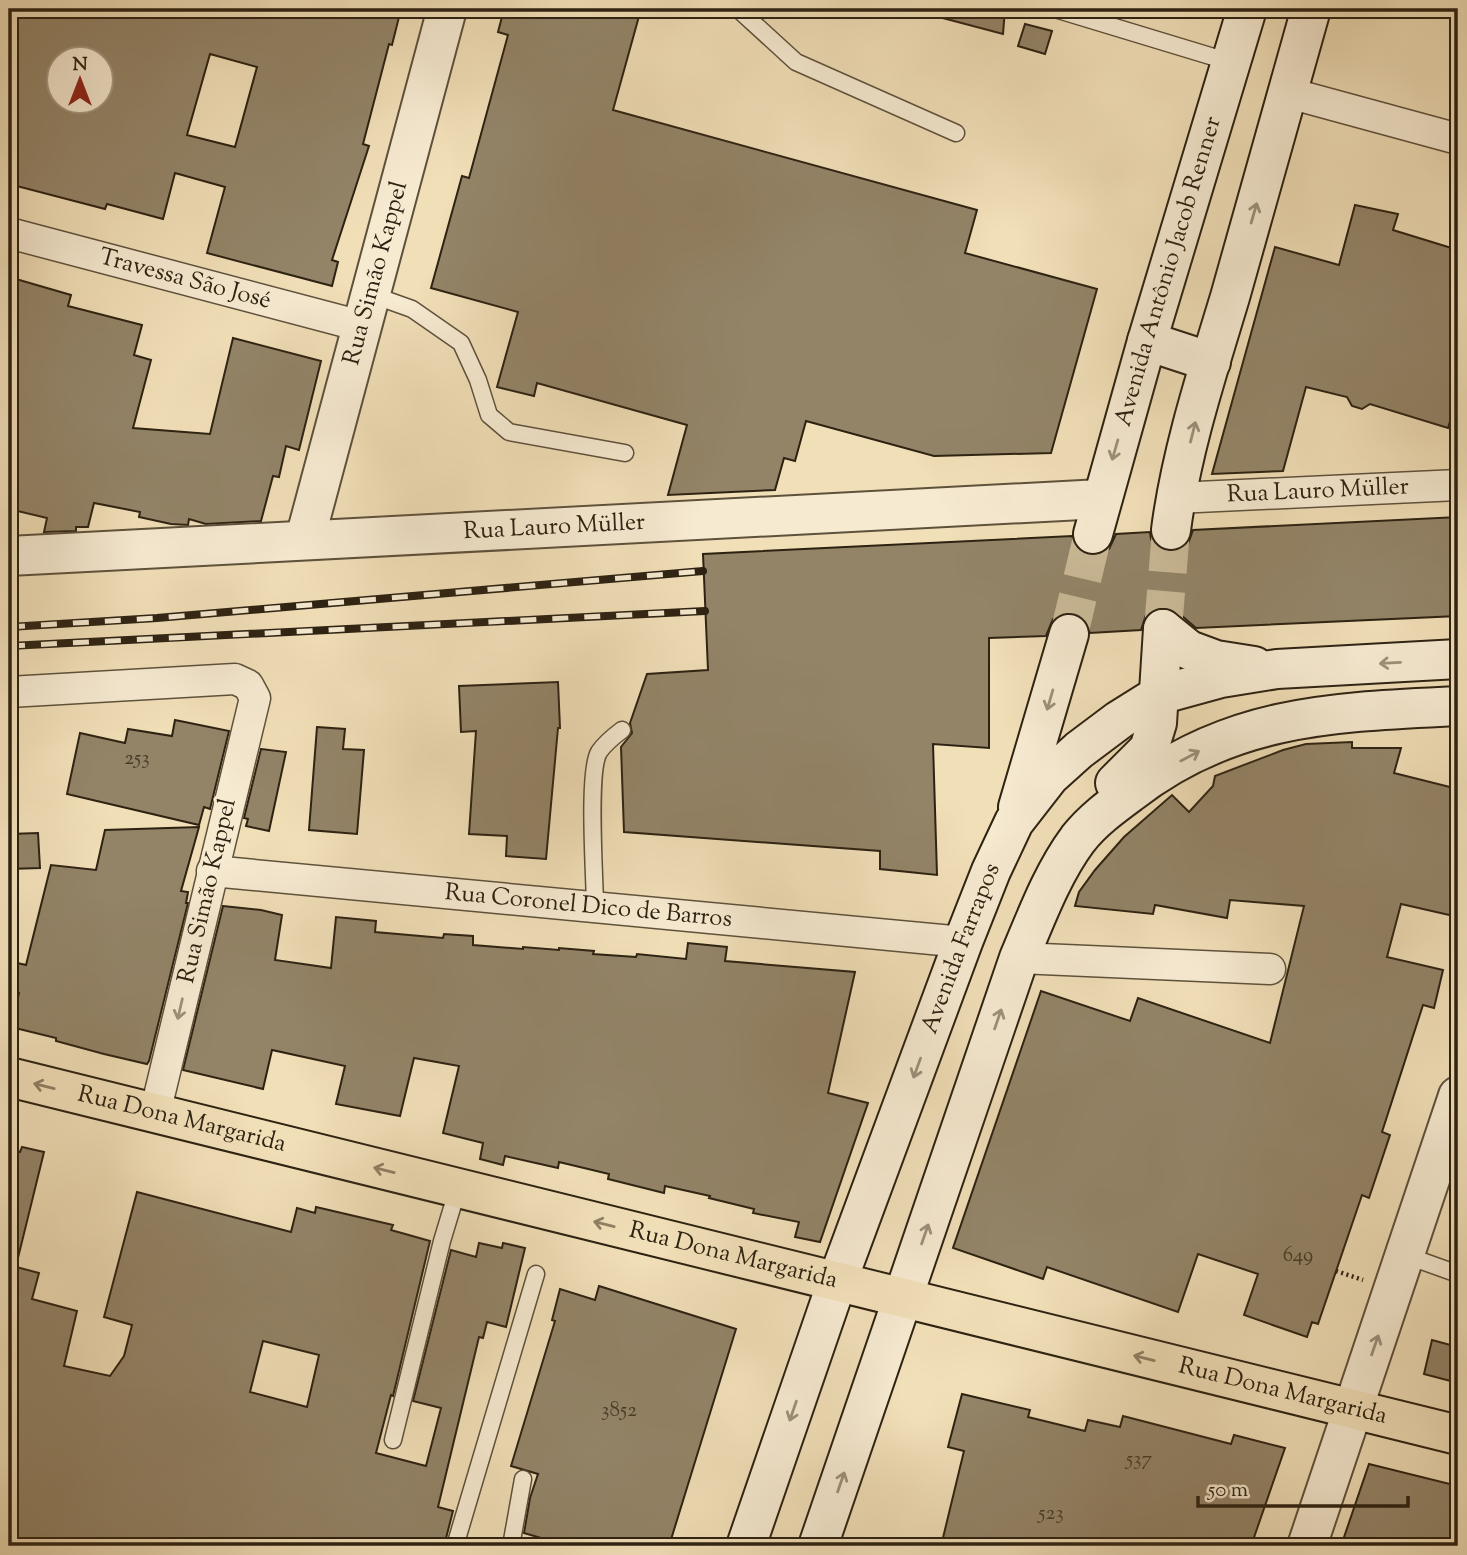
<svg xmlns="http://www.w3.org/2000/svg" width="1467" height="1555" viewBox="0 0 1467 1555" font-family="'Sorts Mill Goudy',serif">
<rect width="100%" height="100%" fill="#f1dfb8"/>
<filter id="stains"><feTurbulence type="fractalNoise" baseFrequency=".00286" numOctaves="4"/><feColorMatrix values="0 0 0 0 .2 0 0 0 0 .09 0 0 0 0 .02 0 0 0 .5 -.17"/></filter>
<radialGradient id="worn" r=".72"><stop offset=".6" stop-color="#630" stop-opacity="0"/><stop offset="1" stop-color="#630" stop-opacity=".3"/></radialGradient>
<g fill="#938468" stroke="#2d2212" stroke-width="2" fill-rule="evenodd">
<path d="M 9,9 L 401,9 L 392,45 L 389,44 L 363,144 L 369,146 L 332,260 L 338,262 L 332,286 L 207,253 L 225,187 L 175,173 L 163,219 L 107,204 L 105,209 L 9,184 ZM 210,54 L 257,67 L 235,147 L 187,135 ZM 60,60 L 102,60 L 102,102 L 60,102 Z"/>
<polygon points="504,9 641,9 613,110 977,210 965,253 1097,289 1051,453 934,456 806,421 795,461 784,458 775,490 668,495 687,425 537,383 534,396 497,387 518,312 431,288 462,176 469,178 508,35 498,32"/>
<polygon points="936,9 1005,9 1003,34 935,16"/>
<polygon points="1025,24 1052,31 1045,54 1018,46"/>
<polygon points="1355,205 1398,214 1393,230 1458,250 1458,395 1448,428 1370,404 1362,409 1352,406 1347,397 1306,387 1283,471 1212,474 1275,247 1339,265"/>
<polygon points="9,277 71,295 68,306 142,325 134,355 151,360 133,428 210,434 233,338 321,361 299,450 286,446 279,477 273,476 261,521 206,524 189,519 188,525 171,524 139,517 140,512 94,503 88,527 76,527 76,531 44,532 47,518 9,509"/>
<polygon points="1458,517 1458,616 1196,628 1175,610 1164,607 1155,609 1146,615 1141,630 1090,633 1084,618 1076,613 1065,613 1053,619 1046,636 989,638 989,748 933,744 937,875 880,869 880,851 624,832 621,747 632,733 630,723 647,674 708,670 703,554 1072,536 1078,550 1088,555 1098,555 1109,549 1116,534 1150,532 1151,539 1157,547 1168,552 1180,550 1188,544 1193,530"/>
<polygon points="558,682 560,728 558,728 546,859 506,856 507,836 469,834 476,731 461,732 459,686"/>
<polygon points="175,720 229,731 210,809 204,807 199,825 67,794 80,733 125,743 128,729 172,736"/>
<polygon points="317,727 345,729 343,749 364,750 357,834 309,830"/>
<polygon points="1352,742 1352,748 1401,748 1394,773 1458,789 1458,917 1401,904 1387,957 1443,970 1434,1008 1423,1005 1382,1132 1390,1135 1369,1198 1362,1195 1318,1324 1312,1322 1307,1337 1244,1315 1258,1274 1198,1254 1178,1312 1047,1267 1043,1279 953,1248 1041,991 1130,1021 1138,998 1270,1043 1304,906 1230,900 1227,918 1155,905 1153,914 1075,906 1079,892 1095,870 1124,837 1172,795 1189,812 1213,786 1215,776 1283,750 1306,744"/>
<polygon points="261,749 286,752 269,831 246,826 248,819 244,818"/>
<polygon points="199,827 181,891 188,892 186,903 188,903 149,1061 147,1064 104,1054 56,1041 56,1038 11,1027 19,993 9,990 9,961 26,965 51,865 96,870 105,830"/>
<polygon points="38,833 40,868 9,869 9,834"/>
<polygon points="223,906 261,910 282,915 275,960 331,968 336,917 376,921 375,932 443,938 444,934 473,936 473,945 523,949 523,947 559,950 559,948 594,951 593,954 636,957 637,954 686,959 688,943 727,947 725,961 855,972 828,1093 868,1103 820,1242 795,1237 799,1222 753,1213 754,1209 709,1198 710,1196 665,1186 664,1193 608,1179 609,1174 559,1162 558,1168 505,1156 503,1165 480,1159 483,1143 443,1133 459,1066 414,1058 400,1116 336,1104 345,1066 272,1050 263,1089 183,1070"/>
<polygon points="22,1147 44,1152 17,1262 9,1261 9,1149 20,1152"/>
<path d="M 137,1192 L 291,1232 L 297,1208 L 315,1213 L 316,1207 L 393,1225 L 391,1230 L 430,1241 L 393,1396 L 391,1395 L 376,1453 L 426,1466 L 441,1408 L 413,1401 L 451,1250 L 476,1257 L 479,1243 L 502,1248 L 503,1243 L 525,1248 L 506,1327 L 487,1322 L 483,1338 L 479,1337 L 438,1507 L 453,1511 L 444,1546 L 9,1546 L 9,1265 L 39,1273 L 32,1299 L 77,1311 L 64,1366 L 110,1376 L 124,1356 L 132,1325 L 104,1317 ZM 263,1341 L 319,1355 L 307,1407 L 250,1392 Z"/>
<polygon points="599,1286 736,1329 669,1546 568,1546 524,1533 530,1498 538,1474 511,1466 555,1321 552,1320 560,1289 595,1300"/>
<polygon points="1432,1340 1458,1347 1458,1383 1424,1374"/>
<polygon points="962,1394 1030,1410 1028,1417 1085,1431 1088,1420 1120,1427 1123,1416 1231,1444 1234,1435 1285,1448 1251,1546 941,1546 964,1451 948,1447"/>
<polygon points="1369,1464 1458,1486 1458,1546 1341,1546"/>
</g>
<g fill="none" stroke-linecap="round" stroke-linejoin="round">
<g stroke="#cab997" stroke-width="38" stroke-dasharray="38 19" stroke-linecap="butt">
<polyline points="1163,629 1171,530"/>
<polyline points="1069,634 1093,534"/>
</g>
<g stroke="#5e513c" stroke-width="19">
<g id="service">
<polyline points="738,9 796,62 956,133"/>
<polyline points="1055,9 1230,62"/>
<polyline points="370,294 412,309 461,343 478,380 489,415 509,432 625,453"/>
<path d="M 595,908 C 595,879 587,772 599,752 C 605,743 614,736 622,730"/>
<polyline points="1405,1255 1458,1274"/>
<polyline points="393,1440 442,1241 458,1188"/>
<polyline points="455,1546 536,1274"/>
<polyline points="511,1546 523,1479"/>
</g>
</g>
<g stroke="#5e513c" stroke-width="33">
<g id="minor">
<polyline points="1289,93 1458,139"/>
<path id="s1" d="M 9,233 L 361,326"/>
<path id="s2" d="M 1176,498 L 1458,485"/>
<polyline points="9,692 235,679 248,685 255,698 155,1113"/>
<path id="s3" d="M 212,871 L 963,942"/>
<polyline points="1019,958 1270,969"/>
</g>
</g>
<g stroke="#5e513c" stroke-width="42">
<g id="tertiary">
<path id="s4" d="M 305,539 L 447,9"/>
<path id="s5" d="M 9,556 L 1101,499"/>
<polyline points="1307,1546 1458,1096"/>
</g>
</g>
<g stroke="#2d2212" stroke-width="42">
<g id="secondary">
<polyline points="1147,341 1211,362"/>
<path d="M 1171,530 C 1181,452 1207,373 1230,297 C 1257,201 1284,105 1311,9"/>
<path id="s6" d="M 1093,534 L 1147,341 L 1247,9"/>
<polyline points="1163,629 1189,650 1216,660 1254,666"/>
<polyline points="1115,783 1149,749 1157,723 1163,629"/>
<polyline points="1018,807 1069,634"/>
<path id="s7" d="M 746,1546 L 837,1282 L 963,942 L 991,871 L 1014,822 L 1049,777 L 1079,750 L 1119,720 L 1159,695 L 1221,678 L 1277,669 L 1458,659"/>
<path d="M 818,1546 L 1019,958 C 1036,918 1052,874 1078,839 C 1092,821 1111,807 1130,793 C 1231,714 1336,712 1458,706"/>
</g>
</g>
<g stroke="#2d2212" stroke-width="42">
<g id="primary">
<path id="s8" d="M 9,1077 L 1458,1435"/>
</g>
</g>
<polyline stroke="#2d2212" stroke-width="4.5" stroke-dasharray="2 3.5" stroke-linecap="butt" points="1336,1271 1363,1280"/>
<use href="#service" stroke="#f6ead1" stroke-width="16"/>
<use href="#minor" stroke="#f6ead1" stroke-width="30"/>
<use href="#tertiary" stroke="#f6ead1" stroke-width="38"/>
<use href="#secondary" stroke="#f6ead1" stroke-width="38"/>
<use href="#primary" stroke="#f1dfb8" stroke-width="38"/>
<g stroke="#2d2212" stroke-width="8">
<g id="rail">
<polyline points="9,627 157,618 703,571"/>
<polyline points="9,646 705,611"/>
</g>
</g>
<use href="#rail" stroke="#f6ead1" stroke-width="5" stroke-dasharray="16" stroke-linecap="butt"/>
</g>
<defs><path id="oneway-shaft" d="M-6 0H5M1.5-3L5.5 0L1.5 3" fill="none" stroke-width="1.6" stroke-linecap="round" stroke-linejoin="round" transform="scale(1.75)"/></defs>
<g stroke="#9c907b">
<use href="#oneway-shaft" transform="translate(1254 213) rotate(-74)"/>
<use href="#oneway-shaft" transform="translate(1193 432) rotate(-76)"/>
<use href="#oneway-shaft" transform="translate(1115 450) rotate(106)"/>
<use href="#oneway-shaft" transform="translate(1390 663) rotate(177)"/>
<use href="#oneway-shaft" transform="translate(1050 700) rotate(106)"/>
<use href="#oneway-shaft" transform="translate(1190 756) rotate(-28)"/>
<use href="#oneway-shaft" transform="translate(180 1009) rotate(103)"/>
<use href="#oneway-shaft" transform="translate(998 1019) rotate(-71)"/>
<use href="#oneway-shaft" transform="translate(917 1068) rotate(110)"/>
<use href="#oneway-shaft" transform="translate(925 1234) rotate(-71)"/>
<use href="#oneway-shaft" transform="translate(1375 1345) rotate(-71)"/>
<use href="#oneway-shaft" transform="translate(793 1411) rotate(109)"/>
<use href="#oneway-shaft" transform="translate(841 1482) rotate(-71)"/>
</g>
<g stroke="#8f8065">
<use href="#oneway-shaft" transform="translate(44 1086) rotate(-166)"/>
<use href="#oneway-shaft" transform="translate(384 1170) rotate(-166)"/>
<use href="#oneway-shaft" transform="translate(604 1224) rotate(-166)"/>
<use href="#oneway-shaft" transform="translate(1144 1358) rotate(-166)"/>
</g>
<g text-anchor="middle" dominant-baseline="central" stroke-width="6" stroke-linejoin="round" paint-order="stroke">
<g font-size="21" fill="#463a28">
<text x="137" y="759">253</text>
<text x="1298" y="1256">649</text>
<text x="619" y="1411">3852</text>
<text x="1139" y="1460">537</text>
<text x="1051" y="1514">523</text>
</g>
<g font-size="24" fill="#2d2212" stroke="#f6ead1">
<text stroke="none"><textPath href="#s6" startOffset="273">Avenida Antônio Jacob Renner</textPath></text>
<text stroke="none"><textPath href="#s4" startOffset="275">Rua Simão Kappel</textPath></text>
<text stroke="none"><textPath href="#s1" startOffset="182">Travessa São José</textPath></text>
<text stroke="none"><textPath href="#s2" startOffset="142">Rua Lauro Müller</textPath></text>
<text stroke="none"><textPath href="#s5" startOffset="546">Rua Lauro Müller</textPath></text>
<text transform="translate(208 891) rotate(-77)">Rua Simão Kappel</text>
<text stroke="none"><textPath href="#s3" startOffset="378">Rua Coronel Dico de Barros</textPath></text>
<text stroke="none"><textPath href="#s7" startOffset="635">Avenida Farrapos</textPath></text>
<text stroke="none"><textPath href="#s8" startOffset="178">Rua Dona Margarida</textPath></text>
<text stroke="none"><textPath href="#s8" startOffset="746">Rua Dona Margarida</textPath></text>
<text stroke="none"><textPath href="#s8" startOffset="1312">Rua Dona Margarida</textPath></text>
</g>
</g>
<rect width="1467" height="1555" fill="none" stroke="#f1dfb8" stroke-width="35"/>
<rect x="10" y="10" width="1446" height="1534" fill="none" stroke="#2d2212" stroke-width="3.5"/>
<rect x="18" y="18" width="1432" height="1520" fill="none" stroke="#2d2212" stroke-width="2"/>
<g transform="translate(80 80)"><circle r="33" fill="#f6ead1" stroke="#a69a85" stroke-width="2"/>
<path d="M0-5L12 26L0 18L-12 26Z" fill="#8f2418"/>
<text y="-10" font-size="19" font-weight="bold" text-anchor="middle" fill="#2d2212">N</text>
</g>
<path d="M1198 1496v10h210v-10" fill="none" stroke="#2d2212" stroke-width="3.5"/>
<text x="1208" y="1496" font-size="21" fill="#2d2212" stroke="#f6ead1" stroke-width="5" paint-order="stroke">50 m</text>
<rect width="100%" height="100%" filter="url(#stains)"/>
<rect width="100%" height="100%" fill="url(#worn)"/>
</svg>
